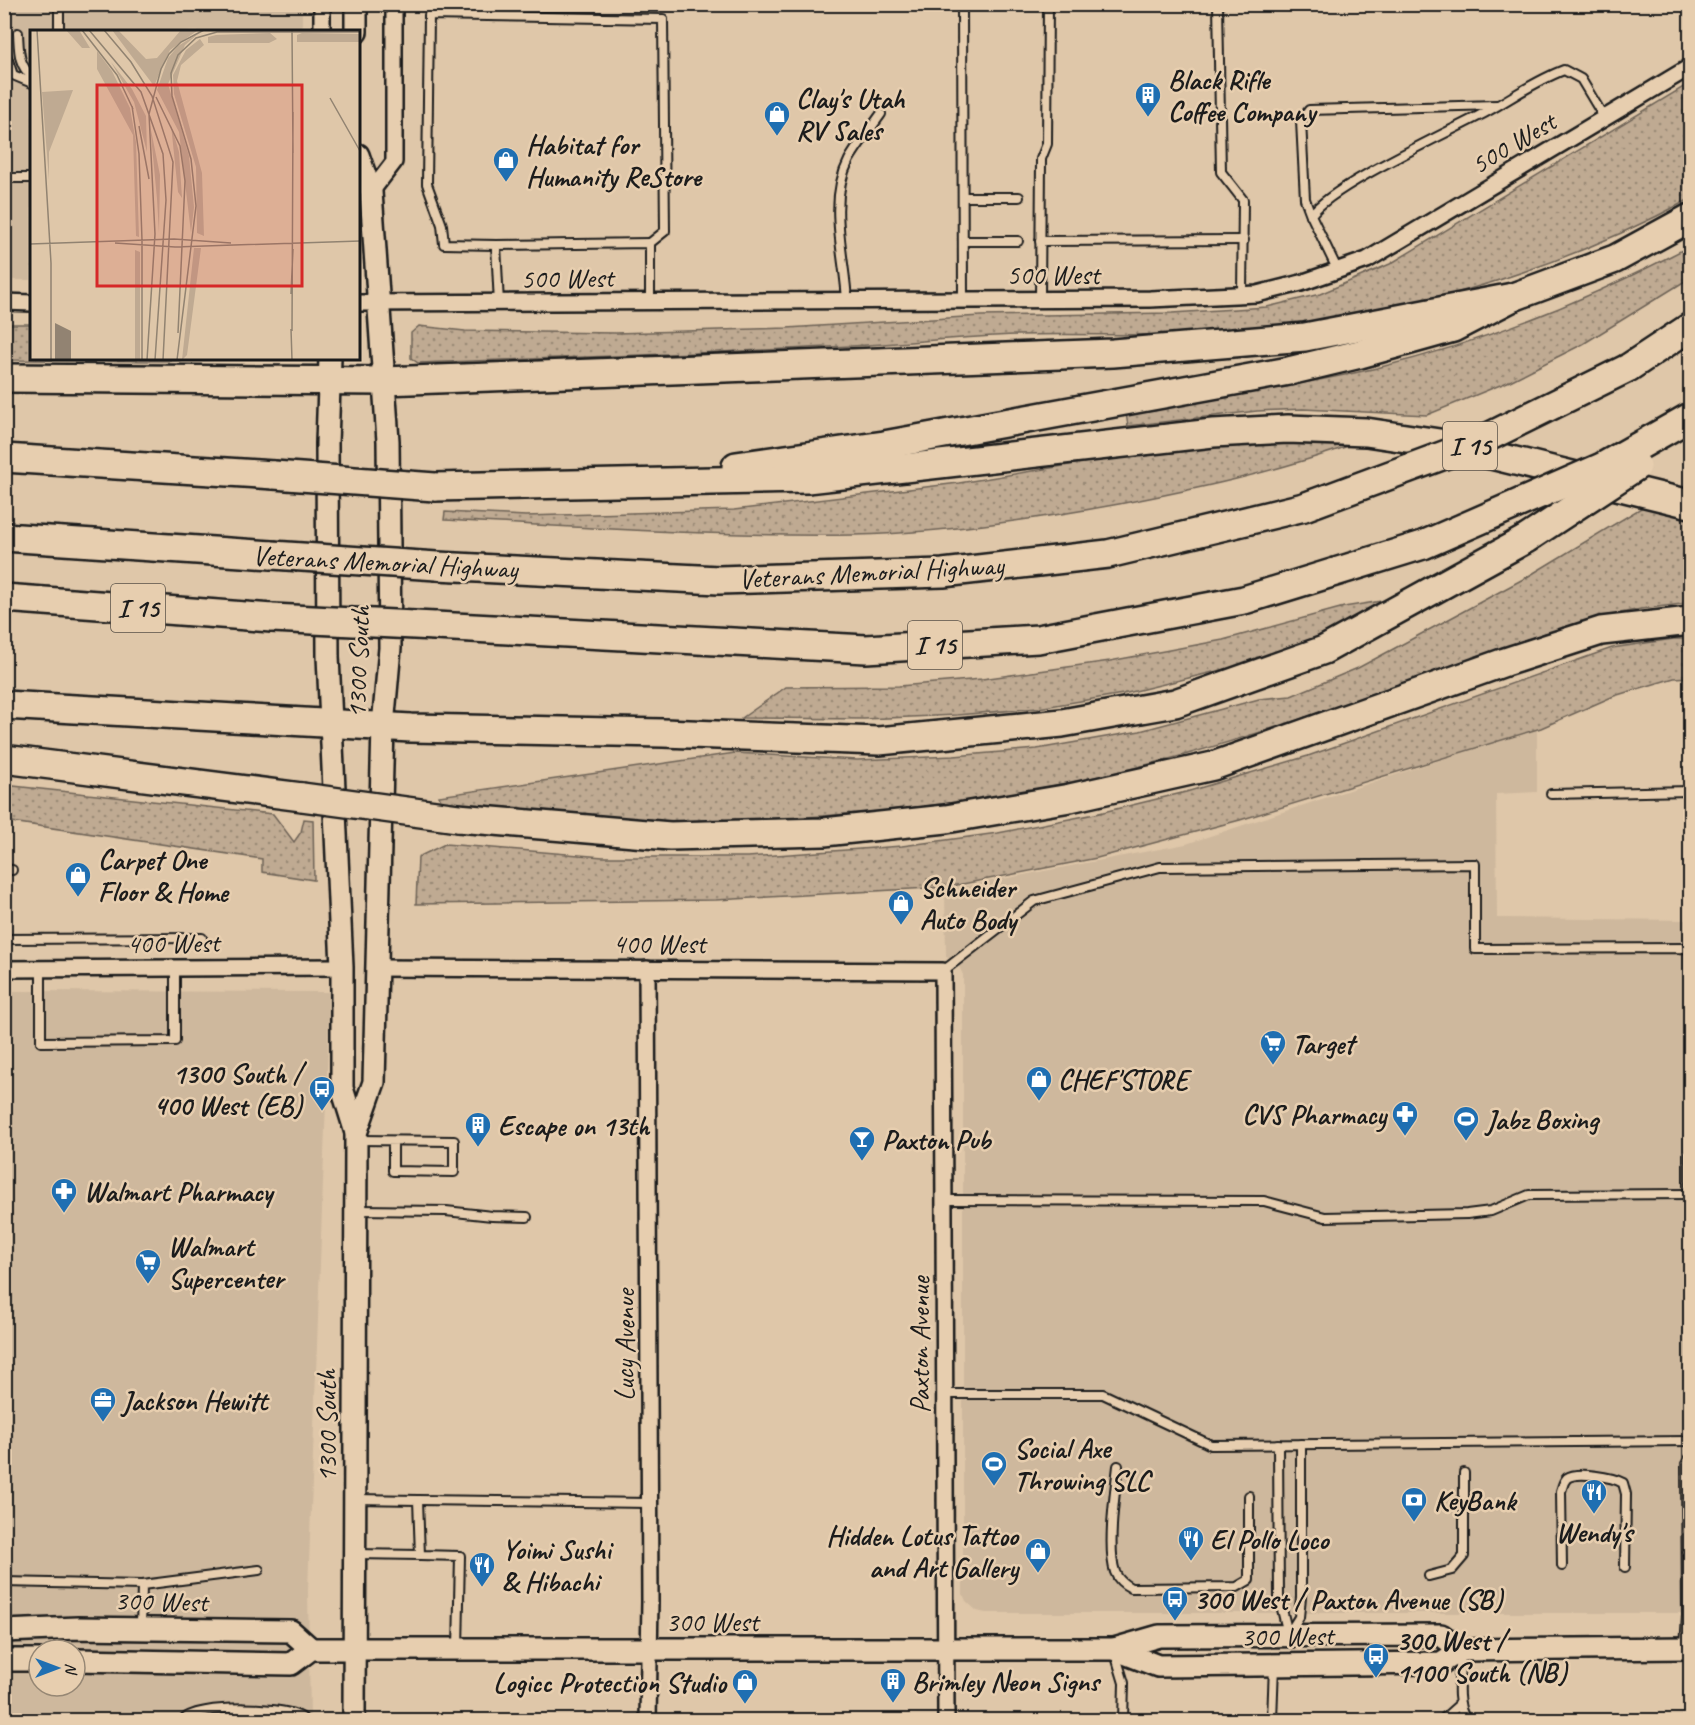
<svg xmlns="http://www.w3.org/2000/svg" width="1695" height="1725" viewBox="0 0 1695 1725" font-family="Caveat,sans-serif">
<defs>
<pattern id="grass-dots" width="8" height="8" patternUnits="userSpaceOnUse" patternTransform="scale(1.5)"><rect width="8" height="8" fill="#bfaa92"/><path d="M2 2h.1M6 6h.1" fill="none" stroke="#9a8a76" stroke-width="1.8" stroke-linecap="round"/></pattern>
</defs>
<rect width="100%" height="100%" fill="#dfc7a9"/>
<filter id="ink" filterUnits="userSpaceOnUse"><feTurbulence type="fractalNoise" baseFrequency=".0167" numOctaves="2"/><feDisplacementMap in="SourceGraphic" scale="12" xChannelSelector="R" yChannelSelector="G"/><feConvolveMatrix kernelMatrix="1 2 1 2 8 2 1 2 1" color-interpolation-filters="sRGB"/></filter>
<g filter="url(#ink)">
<g fill="#ceb89d" fill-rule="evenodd">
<polygon points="5,5 302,5 302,31 32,32 31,280 5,280"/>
<polygon points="1537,728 1537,792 1496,794 1497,918 1690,920 1690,1613 986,1613 977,1611 966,1601 963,1594 963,975 957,962 946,957 945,890 1186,844"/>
<path d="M 5,991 L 330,992 L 308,1590 L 310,1720 L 5,1720 ZM 39,1650 L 75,1650 L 75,1686 L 39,1686 Z"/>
</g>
<g fill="url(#grass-dots)" stroke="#6e6357" stroke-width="1.5">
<path d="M 1690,83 L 1690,199 C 1543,278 1379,324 1212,333 C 1147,337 1082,333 1017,335 C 954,337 891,345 828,347 C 692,354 555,358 418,363 L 411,358 L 411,333 L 419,326 L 465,331 L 616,333 L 787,328 L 981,316 L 1172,313 L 1267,307 L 1320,294 L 1390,264 Z"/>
<path d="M 1690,246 L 1690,278 L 1583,344 L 1510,381 L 1427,415 L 1303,409 L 1257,411 L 1128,426 L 1126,413 C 1209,399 1294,387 1377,368 C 1485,342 1592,298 1690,246 Z"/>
<polygon points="5,324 31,324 32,358 222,359 164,361 5,360"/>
<path d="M 1290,440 L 1351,445 C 1276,472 1197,489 1119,504 C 1032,520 943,533 854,535 C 717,537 581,527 444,520 L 445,512 L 526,516 L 734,510 L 959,483 L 1143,453 Z"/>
<path d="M 1646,505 L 1690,516 L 1690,603 L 1641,609 L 1595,618 C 1457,661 1323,716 1184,755 C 995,807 799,826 603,820 C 550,818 496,810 443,806 L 439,796 L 735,753 L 857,760 L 954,756 L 1037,749 L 1140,731 L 1259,699 L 1291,696 L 1358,668 L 1527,577 Z"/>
<polygon points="1394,599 1355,626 1242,665 1123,694 1038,708 957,715 864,719 742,718 786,687 899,686 982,679 1110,661 1223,640 1344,607"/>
<polygon points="1673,639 1690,639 1690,677 1674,678 1614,696 1541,728 1240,820 1097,858 947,887 716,900 416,904 418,857 445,844 603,857 748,857 902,846 998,833 1095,814 1186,792 1308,756 1612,648"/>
<polygon points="4,785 273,814 294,842 301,832 304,819 313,820 314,880 262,872 262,859 5,821"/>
</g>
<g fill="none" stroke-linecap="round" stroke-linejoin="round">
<g stroke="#1c1c1c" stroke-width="12">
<g id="lane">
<polyline points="962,4 963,300"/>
<polyline points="1218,4 1221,172 1243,200 1242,294"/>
<polyline points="59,32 59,4"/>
<path d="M 18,33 C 19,51 18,64 32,77"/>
<polyline points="4,49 13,75 32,83"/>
<polyline points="4,178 32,178"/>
<polyline points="963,197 1019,197"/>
<polyline points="1311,215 1305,199 1301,121 1309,110 1497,105"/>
<polyline points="963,241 1018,241"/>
<polyline points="1040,241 1244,240"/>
<polyline points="496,245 444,244 442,225 427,184 429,15 663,19 665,231 650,243"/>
<path d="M 1338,271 L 1311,215 C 1332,185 1450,132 1488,111 C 1513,97 1537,80 1564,70 L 1581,79 L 1605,119"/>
<polyline points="1040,300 1041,159 1047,144 1048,4"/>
<path d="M 847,301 C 845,257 827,202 849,160 C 856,147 872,127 881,114"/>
<polyline points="499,304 496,245 650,243 650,302"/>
<polyline points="1551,794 1690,791"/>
<polyline points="4,869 12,870"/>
<polyline points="4,939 202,938"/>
<polyline points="41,969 41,1042 175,1041 175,969"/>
<polyline points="943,971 1034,901 1160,867 1475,864 1475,949 1690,948 1690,1194"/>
<polyline points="357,1140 454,1141 454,1172 393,1171 393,1141"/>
<polyline points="945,1200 1264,1201 1325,1217 1467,1214 1491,1211 1529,1195 1690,1194"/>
<polyline points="357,1210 446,1211 492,1216 527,1217"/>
<polyline points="945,1394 1103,1394 1211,1445 1690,1441"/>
<polyline points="1278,1444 1279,1597 1288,1634"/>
<path d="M 1118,1466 C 1115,1492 1107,1548 1115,1572 C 1118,1580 1123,1584 1131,1588 L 1237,1587 L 1249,1580 L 1249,1496"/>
<polyline points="356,1499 418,1500 420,1555 460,1556 458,1648"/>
<polyline points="418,1500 650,1503"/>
<polyline points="355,1554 420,1555"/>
<path d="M 1562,1566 L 1561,1491 C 1563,1486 1563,1482 1567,1478 C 1577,1471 1613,1477 1623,1483 L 1626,1494 L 1625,1567"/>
<polyline points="1429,1576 1452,1570 1464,1556 1464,1473"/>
<polyline points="4,1582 142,1585 259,1570"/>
<polyline points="141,1629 142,1585"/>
<polyline points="1289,1633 1299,1617 1301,1597 1301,1444"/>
<polyline points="1685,1647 1687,1615 1686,1464 1690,1458"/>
<polyline points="1115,1653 1124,1683 1123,1720"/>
<path d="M 1461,1654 C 1460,1673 1454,1706 1467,1720"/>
<path d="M 184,1720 C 193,1704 295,1705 304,1720"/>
<polyline points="1272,1720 1274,1665"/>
<polyline points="1442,1720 1460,1704"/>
</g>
</g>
<g stroke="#1c1c1c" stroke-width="20">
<g id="street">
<polyline points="322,32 322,4"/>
<polyline points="371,192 394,162 394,4"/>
<polyline points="4,302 32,303"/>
<polyline points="358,303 1150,299 1257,294 1301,283 1367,260 1690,67"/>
<polyline points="375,968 943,971 946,1720"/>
<polyline points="4,969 342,967"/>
<polyline points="647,969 650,1601 648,1720"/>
</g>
</g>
<g stroke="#1c1c1c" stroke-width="26">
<g id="secondary">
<polyline points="356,4 356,32"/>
<polyline points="330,358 327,443 328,656 342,967 342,1088 356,1133 354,1720"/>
<polyline points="356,1133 374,1082 383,726 390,648 388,441 371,192 358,155"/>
<polyline points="4,1631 78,1628 291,1631 311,1649"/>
<polyline points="1114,1649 1158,1666 1441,1663 1461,1650 1690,1648"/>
<polyline points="4,1660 39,1660"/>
<polyline points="75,1660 291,1664 311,1649 1114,1649 1159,1636 1441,1635 1461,1650"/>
</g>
</g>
<g stroke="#1c1c1c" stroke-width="32">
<g id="highway">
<polyline points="1628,368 1690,327"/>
<polyline points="4,378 384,381 1113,353 1305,337 1513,297"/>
<polyline points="4,458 274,475"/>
<polyline points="736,466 884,445 1289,371 1360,354 1453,328 1513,297 1615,259 1690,218"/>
<polyline points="435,487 807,479 1213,433 1288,429 1366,432 1446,444 1690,504"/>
<polyline points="4,537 272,555"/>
<polyline points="437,566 719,580 943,573 1108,554 1304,507"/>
<polyline points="4,598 272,618"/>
<polyline points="435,626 866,649 1038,639 1244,600 1423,545"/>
<polyline points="4,705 411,728 663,733 879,741 1062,723 1175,703 1324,650 1526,539"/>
<polyline points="4,759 302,797"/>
<polyline points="458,818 670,836 824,832 946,819 1070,798 1213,766 1505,662 1601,631 1690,621"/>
</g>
</g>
<use href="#lane" stroke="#e7ceaf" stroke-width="8"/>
<use href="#street" stroke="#e7ceaf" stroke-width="15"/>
<use href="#secondary" stroke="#e7ceaf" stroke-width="21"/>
<use href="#highway" stroke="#e7ceaf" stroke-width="27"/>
<g stroke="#1c1c1c" stroke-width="32" stroke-linecap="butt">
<g id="highway-bridge">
<polyline points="274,475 435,487"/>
<polyline points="1304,507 1474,444 1628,368"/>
<polyline points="1526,539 1637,466"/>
<polyline points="1423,545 1602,467 1690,417"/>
<polyline points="272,555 437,566"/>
<polyline points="272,618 435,626"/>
<polyline points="302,797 458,818"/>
</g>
</g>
<use href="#highway-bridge" stroke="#e7ceaf" stroke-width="27"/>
</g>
</g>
<defs>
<g id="building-pin" transform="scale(1.35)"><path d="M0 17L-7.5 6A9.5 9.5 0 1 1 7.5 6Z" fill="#1f6fb2" stroke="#e7ceaf"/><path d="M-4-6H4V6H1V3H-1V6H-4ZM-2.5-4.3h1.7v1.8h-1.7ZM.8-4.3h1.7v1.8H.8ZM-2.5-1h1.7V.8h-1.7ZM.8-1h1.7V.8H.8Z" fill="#fff"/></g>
<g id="shop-pin" transform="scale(1.35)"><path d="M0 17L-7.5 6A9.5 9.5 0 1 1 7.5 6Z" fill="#1f6fb2" stroke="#e7ceaf"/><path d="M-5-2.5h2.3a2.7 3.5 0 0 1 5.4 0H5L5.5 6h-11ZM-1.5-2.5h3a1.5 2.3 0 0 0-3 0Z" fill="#fff"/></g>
<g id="supermarket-pin" transform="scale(1.35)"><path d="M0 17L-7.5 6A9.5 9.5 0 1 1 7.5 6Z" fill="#1f6fb2" stroke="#e7ceaf"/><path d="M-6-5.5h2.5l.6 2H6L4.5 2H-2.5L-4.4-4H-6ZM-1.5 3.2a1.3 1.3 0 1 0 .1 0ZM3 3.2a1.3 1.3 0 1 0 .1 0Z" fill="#fff"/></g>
<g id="bus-pin" transform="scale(1.35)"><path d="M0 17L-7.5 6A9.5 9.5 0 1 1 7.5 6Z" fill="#1f6fb2" stroke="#e7ceaf"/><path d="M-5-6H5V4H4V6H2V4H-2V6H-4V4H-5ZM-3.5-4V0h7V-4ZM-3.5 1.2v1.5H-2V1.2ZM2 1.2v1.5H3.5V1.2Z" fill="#fff"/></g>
<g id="pharmacy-pin" transform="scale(1.35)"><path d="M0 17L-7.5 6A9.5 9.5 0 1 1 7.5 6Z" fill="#1f6fb2" stroke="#e7ceaf"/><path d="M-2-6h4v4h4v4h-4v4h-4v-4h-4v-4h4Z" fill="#fff"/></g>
<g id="stadium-pin" transform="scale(1.35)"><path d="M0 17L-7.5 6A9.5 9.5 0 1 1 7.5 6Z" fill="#1f6fb2" stroke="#e7ceaf"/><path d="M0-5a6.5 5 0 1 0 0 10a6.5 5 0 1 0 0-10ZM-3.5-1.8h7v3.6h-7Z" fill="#fff"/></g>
<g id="bar-pin" transform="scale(1.35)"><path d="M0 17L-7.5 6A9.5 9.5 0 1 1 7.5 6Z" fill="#1f6fb2" stroke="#e7ceaf"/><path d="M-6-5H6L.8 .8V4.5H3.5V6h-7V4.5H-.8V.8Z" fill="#fff"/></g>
<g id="office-pin" transform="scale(1.35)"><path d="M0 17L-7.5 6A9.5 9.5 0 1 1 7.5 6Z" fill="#1f6fb2" stroke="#e7ceaf"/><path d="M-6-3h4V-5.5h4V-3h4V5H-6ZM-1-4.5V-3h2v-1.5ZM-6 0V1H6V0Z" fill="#fff"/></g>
<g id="restaurant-pin" transform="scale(1.35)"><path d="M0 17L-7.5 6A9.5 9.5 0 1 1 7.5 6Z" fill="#1f6fb2" stroke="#e7ceaf"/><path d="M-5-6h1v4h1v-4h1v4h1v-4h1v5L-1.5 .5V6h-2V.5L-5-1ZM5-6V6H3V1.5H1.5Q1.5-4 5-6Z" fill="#fff"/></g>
<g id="bank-pin" transform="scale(1.35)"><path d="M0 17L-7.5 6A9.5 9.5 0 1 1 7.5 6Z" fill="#1f6fb2" stroke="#e7ceaf"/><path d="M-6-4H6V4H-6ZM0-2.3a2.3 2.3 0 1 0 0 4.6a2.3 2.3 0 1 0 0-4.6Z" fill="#fff"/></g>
</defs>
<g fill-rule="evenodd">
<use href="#building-pin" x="1148" y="95"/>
<use href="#shop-pin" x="777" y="114"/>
<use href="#shop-pin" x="506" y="160"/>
<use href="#shop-pin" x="78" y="875"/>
<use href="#shop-pin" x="901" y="903"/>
<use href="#supermarket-pin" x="1273" y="1043"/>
<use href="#shop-pin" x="1039" y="1079"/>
<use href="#bus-pin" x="322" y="1089"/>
<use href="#pharmacy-pin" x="1405" y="1114"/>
<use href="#stadium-pin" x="1466" y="1119"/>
<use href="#building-pin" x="478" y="1125"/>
<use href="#bar-pin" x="862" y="1139"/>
<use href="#pharmacy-pin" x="64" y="1191"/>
<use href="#supermarket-pin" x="148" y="1262"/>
<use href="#office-pin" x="103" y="1400"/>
<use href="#stadium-pin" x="994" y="1464"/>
<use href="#restaurant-pin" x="1594" y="1492"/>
<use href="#bank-pin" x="1414" y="1500"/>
<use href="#restaurant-pin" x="1191" y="1539"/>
<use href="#shop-pin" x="1038" y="1551"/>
<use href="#restaurant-pin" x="482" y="1565"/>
<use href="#bus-pin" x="1175" y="1599"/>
<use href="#bus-pin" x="1376" y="1656"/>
<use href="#building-pin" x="893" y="1681"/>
<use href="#shop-pin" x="745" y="1682"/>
</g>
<g text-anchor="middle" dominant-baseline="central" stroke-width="5" stroke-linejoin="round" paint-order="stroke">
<g fill="#e7ceaf" stroke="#595148" stroke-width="1.5">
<rect x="1443" y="422" width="54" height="48" rx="4.5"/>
<rect x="111" y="584" width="54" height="48" rx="4.5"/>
<rect x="908" y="621" width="54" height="48" rx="4.5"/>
</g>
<g font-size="27" font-weight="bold" fill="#1c1c1c">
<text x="1470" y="446">I 15</text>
<text x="138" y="608">I 15</text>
<text x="935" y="645">I 15</text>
</g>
<g font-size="28" font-weight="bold" fill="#1c1c1c" stroke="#e7ceaf" text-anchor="start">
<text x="1168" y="79">Black Rifle<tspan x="1168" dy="32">Coffee Company</tspan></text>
<text x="796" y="98">Clay's Utah<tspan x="796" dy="32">RV Sales</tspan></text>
<text x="526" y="144">Habitat for<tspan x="526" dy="32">Humanity ReStore</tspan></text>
<text x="98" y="859">Carpet One<tspan x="98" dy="32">Floor &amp; Home</tspan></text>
<text x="920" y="887">Schneider<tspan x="920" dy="32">Auto Body</tspan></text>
<text x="1292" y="1043">Target</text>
<text x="302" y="1073" text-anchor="end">1300 South /<tspan x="302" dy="32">400 West (EB)</tspan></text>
<text x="1058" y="1079">CHEF'STORE</text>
<text x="1386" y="1114" text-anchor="end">CVS Pharmacy</text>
<text x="1486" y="1119">Jabz Boxing</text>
<text x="498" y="1125">Escape on 13th</text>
<text x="882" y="1139">Paxton Pub</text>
<text x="84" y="1191">Walmart Pharmacy</text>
<text x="168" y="1246">Walmart<tspan x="168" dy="32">Supercenter</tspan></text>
<text x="122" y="1400">Jackson Hewitt</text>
<text x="1014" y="1448">Social Axe<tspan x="1014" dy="32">Throwing SLC</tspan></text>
<text x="1434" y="1500">KeyBank</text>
<text x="1594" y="1532" text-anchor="middle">Wendy's</text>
<text x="1018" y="1535" text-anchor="end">Hidden Lotus Tattoo<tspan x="1018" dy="32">and Art Gallery</tspan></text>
<text x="1210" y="1539">El Pollo Loco</text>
<text x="502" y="1549">Yoimi Sushi<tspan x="502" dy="32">&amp; Hibachi</tspan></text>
<text x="1194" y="1599">300 West / Paxton Avenue (SB)</text>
<text x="1396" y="1640">300 West /<tspan x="1396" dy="32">1100 South (NB)</tspan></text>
<text x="912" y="1681">Brimley Neon Signs</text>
<text x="726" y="1682" text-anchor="end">Logicc Protection Studio</text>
</g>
<g font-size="28" fill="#1c1c1c" stroke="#e7ceaf">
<text transform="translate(1513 143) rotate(-31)">500 West</text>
<text x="1053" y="274">500 West</text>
<text transform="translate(567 278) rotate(-1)">500 West</text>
<text transform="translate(385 562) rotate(3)">Veterans Memorial Highway</text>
<text transform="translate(871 572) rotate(-3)">Veterans Memorial Highway</text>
<text transform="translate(358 662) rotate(-88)">1300 South</text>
<text transform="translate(173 943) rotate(-1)">400 West</text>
<text x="659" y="943">400 West</text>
<text transform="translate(624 1345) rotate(-90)">Lucy Avenue</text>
<text transform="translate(919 1345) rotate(-90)">Paxton Avenue</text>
<text transform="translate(326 1426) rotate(-90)">1300 South</text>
<text transform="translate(161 1601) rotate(1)">300 West</text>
<text x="712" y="1621">300 West</text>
<text transform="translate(1287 1636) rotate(-1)">300 West</text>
</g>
</g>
<g transform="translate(30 30)">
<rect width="330" height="330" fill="#dfc7a9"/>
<path d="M 36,0 L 49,0 L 60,18 L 52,18 ZM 82,0 L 88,0 L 116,29 L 127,28 L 151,0 L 168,0 L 140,20 L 124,56 ZM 169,3 L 155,15 L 138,54 L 159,126 L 164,177 L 161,203 L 149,102 L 127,60 L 138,28 L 148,16 ZM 240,3 L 247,9 L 239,13 L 178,13 L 178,7 L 186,5 ZM 272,3 L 330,4 L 330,12 L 267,12 L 267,5 ZM 170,9 L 174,15 L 151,35 L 147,51 L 172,143 L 174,206 L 167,203 L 166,137 L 144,64 L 143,45 L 156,20 ZM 67,21 L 82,41 L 100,78 L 106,112 L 109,207 L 106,206 L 103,105 L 67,39 ZM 81,32 L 102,59 L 116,86 L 117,122 L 104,72 ZM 43,60 L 19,122 L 19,150 L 12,62 ZM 120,95 L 130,145 L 129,203 L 127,169 ZM 141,95 L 149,122 L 152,168 L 148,162 ZM 164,218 L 171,218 L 157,325 L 152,330 ZM 105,220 L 110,222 L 110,330 L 105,330 Z" fill="#bfaa92"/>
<path d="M 25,293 L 41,301 L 41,330 L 25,330 Z" fill="#928372"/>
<path fill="none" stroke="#918371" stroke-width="1.5" d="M 7,0 L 21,233 L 21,330M 52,0 L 87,45 L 103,79M 59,0 L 111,62 L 133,124 L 136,170 L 125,330M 74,0 L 101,32 L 122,66 L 143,132 L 133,330M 262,1 L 263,123M 126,67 L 150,116 L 155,151 L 148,303M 300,68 L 330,121M 102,76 L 109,124 L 112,210 L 112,330M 109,96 L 119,149M 85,213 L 145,217 L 330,211M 0,214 L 144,209 L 201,213M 261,264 L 263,219M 261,299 L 262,330M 262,301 L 263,82M 117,330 L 125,204 L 119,84 L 131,39 L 139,24 L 151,12 L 174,0M 147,330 L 166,176 L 161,129 L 142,66 L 141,43 L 148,25 L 166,8 L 187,2 L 330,2"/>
<path fill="#d62828" fill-opacity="0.15" stroke="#d62828" stroke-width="3" d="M 67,55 L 272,55 L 272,256 L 67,256 Z"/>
<rect width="330" height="330" fill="none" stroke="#1c1c1c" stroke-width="3"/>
</g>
<rect width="1695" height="1725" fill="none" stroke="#e7ceaf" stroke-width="24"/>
<rect x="12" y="12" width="1671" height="1701" fill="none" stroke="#1c1c1c" stroke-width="2" filter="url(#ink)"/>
<g transform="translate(57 1668) rotate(90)"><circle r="28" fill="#e7ceaf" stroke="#968774" stroke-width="1.5"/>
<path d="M0-4.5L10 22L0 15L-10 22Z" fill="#1f6fb2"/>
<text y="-9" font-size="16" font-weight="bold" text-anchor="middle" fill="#1c1c1c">N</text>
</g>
</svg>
